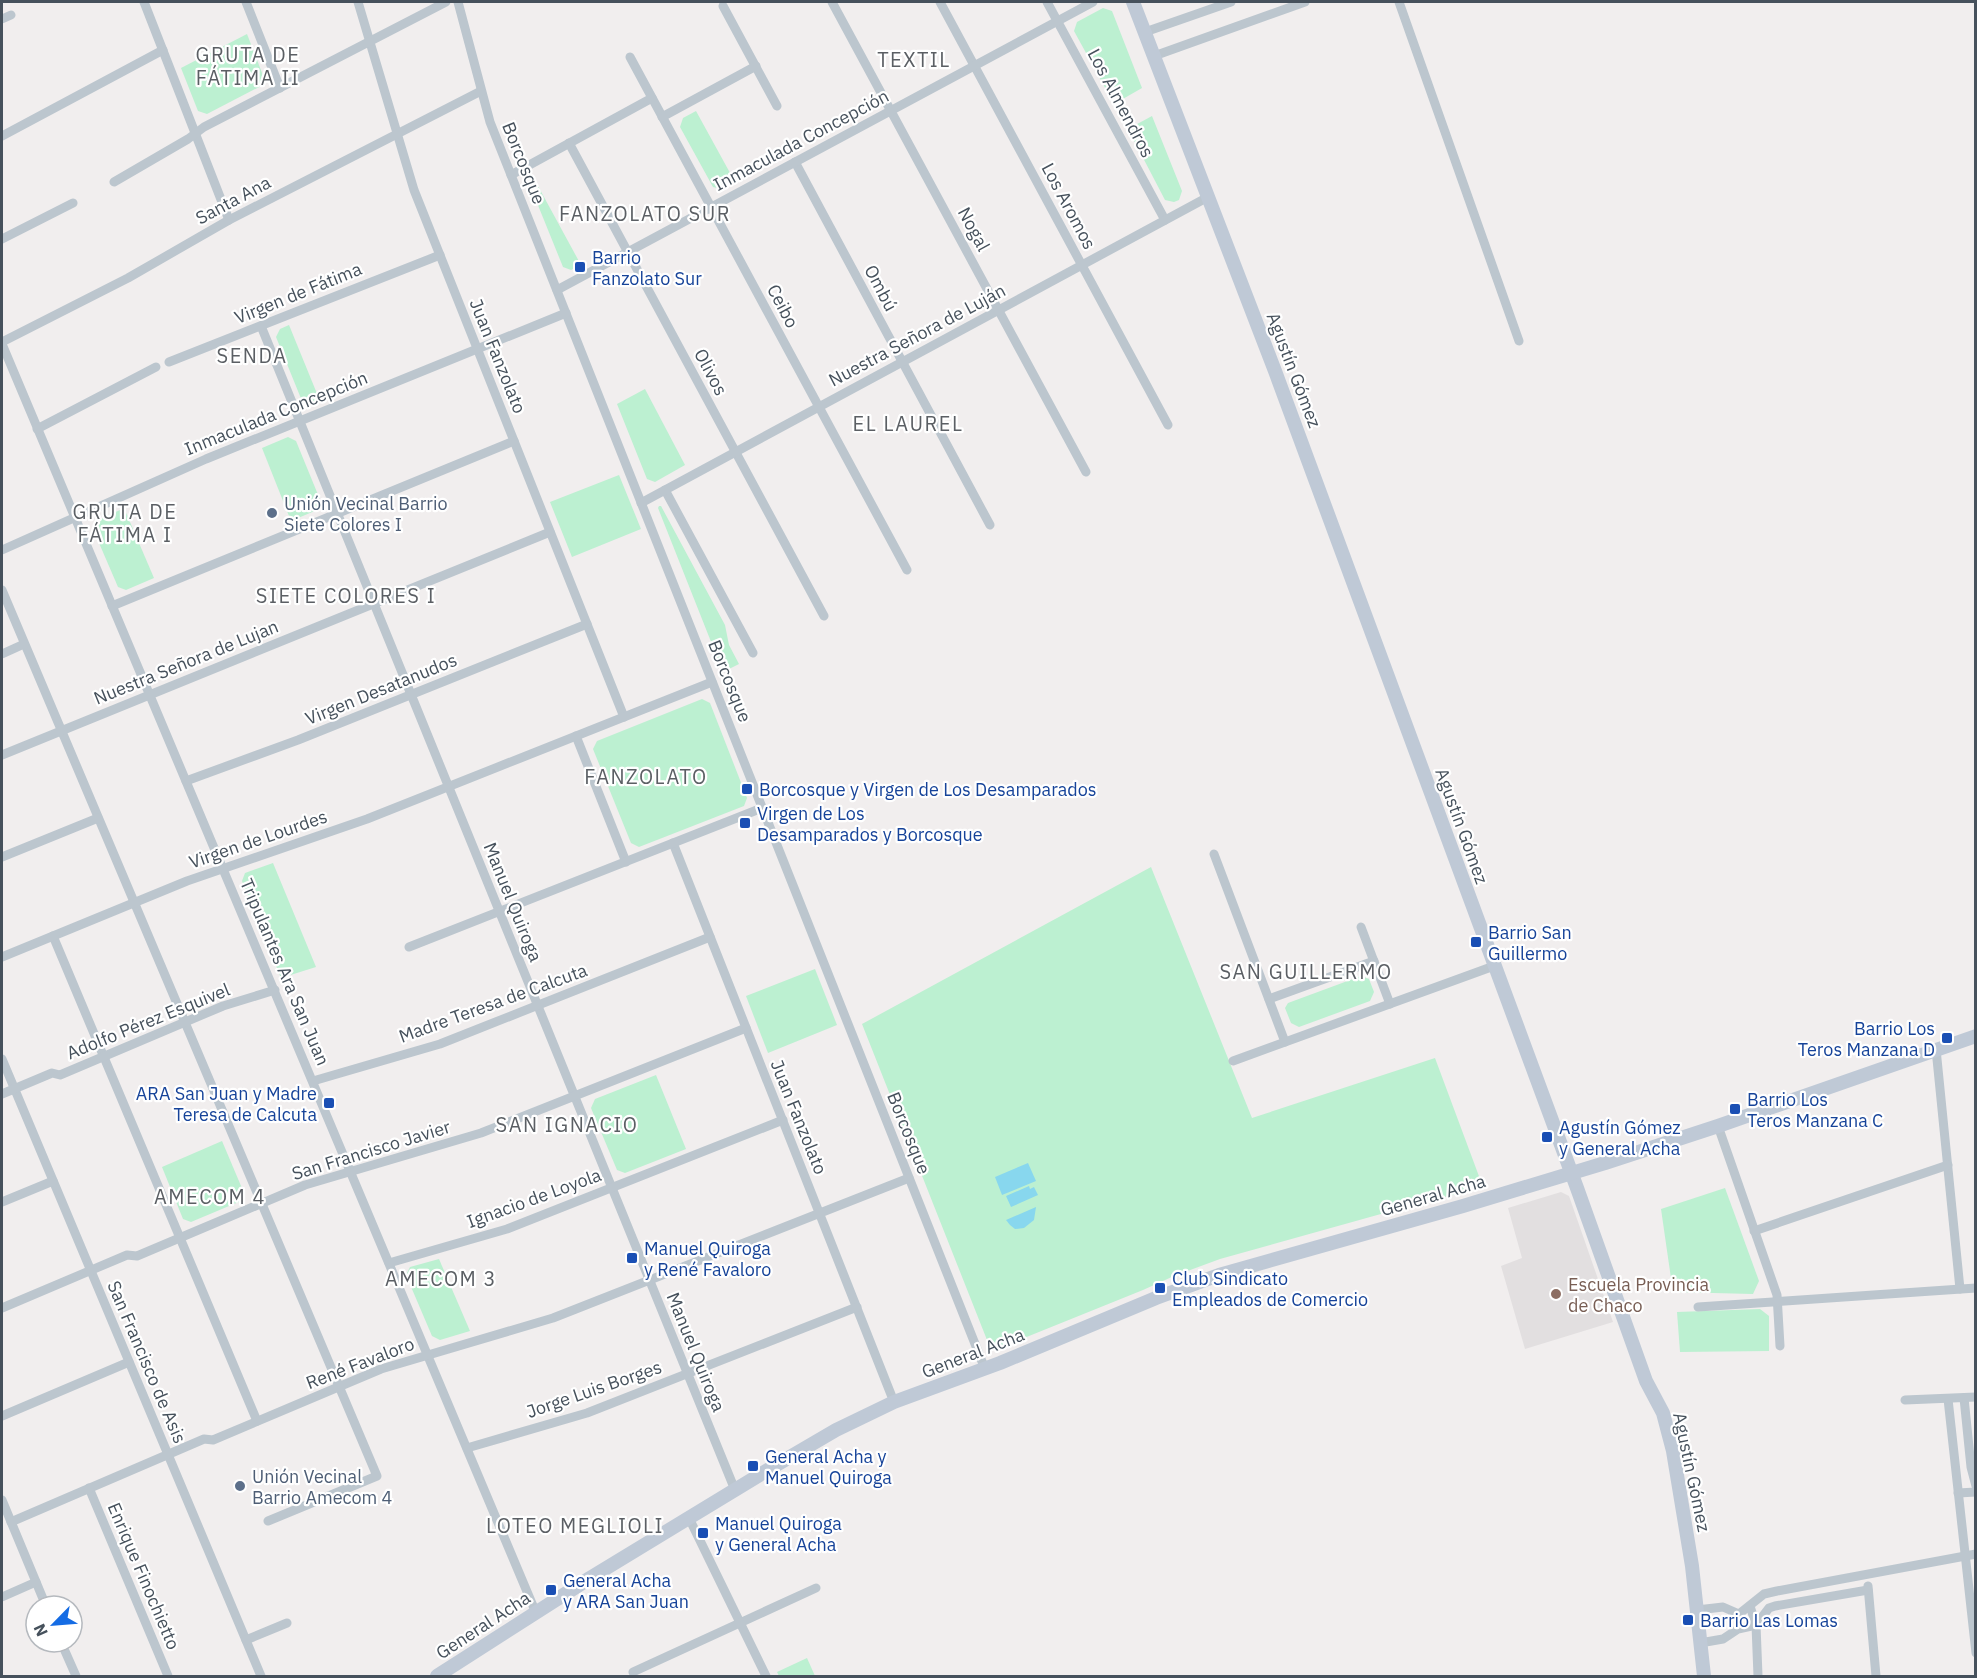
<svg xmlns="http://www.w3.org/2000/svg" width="1977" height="1678" viewBox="0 0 1977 1678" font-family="'IBM Plex Sans',sans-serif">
<rect width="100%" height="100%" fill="#f1eeee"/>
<polygon fill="#e2dfe0" points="1561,1192 1569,1196 1613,1322 1525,1349 1501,1266 1522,1258 1508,1208"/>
<g fill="#bcf0d1">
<polygon points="1103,8 1112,11 1142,88 1114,104 1074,31 1077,22"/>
<polygon points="247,34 264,78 261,86 207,114 198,111 181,68"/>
<polygon points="696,111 735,182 721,189 713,187 680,127 683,118"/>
<polygon points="1152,116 1182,191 1179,200 1174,202 1165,200 1128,129"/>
<polygon points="532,175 581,265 571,270 563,267 529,183"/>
<polygon points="289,325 320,401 310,405 302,401 276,337 280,329"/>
<polygon points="645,389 685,465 655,482 647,479 617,404"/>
<polygon points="288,437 296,441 321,502 317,510 291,521 262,448"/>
<polygon points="619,475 641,529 572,557 550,502"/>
<polygon points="659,506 661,506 725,625 729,645 739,664 723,672 658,508"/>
<polygon points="124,508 154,578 126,590 118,587 93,529 97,521"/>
<polygon points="702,699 710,703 747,798 744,806 639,847 631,843 593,749 597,741"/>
<polygon points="273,863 316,967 281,978 242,881 245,873"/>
<polygon points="1151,867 1252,1118 1435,1058 1483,1187 1388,1212 1220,1259 1174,1276 1143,1290 997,1349 989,1345 862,1024"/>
<polygon points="815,969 837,1025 768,1053 746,996"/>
<polygon points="1361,976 1369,979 1374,992 1370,1001 1299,1027 1291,1023 1285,1008 1288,1003"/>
<polygon points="656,1075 686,1149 625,1173 617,1170 591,1108 595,1099"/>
<polygon points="222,1141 244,1193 241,1201 191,1222 183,1219 162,1167"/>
<polygon points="1725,1188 1759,1281 1753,1294 1673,1292 1661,1209"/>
<polygon points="439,1259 470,1331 440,1340 432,1336 406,1275 410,1267"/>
<polygon points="1760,1309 1769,1316 1769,1351 1680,1352 1677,1312"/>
<polygon points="807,1658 815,1676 779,1676 777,1672"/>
</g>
<g fill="#88d7ee">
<polygon points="1028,1163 1036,1181 1002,1195 995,1177"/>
<polygon points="1029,1186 1030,1189 1034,1187 1038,1195 1011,1207 1006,1196"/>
<polygon points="1036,1207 1034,1220 1024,1228 1015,1229 1010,1225 1006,1220"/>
</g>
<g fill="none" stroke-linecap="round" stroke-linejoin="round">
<g stroke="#bcc6ce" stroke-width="9">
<polyline points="144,2 229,220"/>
<polyline points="246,2 280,88"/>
<polyline points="358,2 414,190 624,717"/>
<polyline points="458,2 490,122 985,1369"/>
<polyline points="832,2 1086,472"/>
<polyline points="940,2 1168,425"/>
<polyline points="1047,2 1165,220"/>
<polyline points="1399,2 1519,341"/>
<polyline points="723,6 777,106"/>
<polyline points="2,19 11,15"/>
<polyline points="1145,32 1231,2"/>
<polyline points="1154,56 1305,2"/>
<polyline points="630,57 907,570"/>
<polyline points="662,117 756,66"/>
<polyline points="2,136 163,50"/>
<polyline points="569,143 824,616"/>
<polyline points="795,162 990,525"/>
<polyline points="511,175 652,98"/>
<polyline points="114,182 188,139 204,127 446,2"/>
<polyline points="2,239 73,203"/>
<polyline points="557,290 1093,2"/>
<polyline points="261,326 735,1490"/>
<polyline points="2,342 128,278 229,220 481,91"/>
<polyline points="2,344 536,1613"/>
<polyline points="169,362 440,255"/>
<polyline points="37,429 156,367"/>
<polyline points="665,490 753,653"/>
<polyline points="641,503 1208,197"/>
<polyline points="2,550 206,459 566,313"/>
<polyline points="2,590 377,1476 268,1521"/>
<polyline points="112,606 514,441"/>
<polyline points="2,654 24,644"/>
<polyline points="576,736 626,862"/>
<polyline points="2,755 550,532"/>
<polyline points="186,781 298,740 587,624"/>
<polyline points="673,843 894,1402"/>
<polyline points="1214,854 1285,1042"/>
<polyline points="2,857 98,818"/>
<polyline points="1361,927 1390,1004"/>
<polyline points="53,936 257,1421"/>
<polyline points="409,947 762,808"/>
<polyline points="2,957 187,881 367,819 712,682"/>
<polyline points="1269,999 1374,961"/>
<polyline points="1936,1049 1960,1289"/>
<polyline points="2,1059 261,1676"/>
<polyline points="1233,1061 1494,966"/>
<polyline points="313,1081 440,1044 710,937"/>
<polyline points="2,1094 52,1073 60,1075 223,1006 275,990"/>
<polyline points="1718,1126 1777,1295 1780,1346"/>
<polyline points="2,1202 53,1181"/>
<polyline points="1754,1231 1948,1165"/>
<polyline points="389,1263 507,1229 783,1120"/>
<polyline points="1698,1307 1976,1288"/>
<polyline points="2,1308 127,1255 137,1256 305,1185 481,1133 746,1028"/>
<polyline points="1964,1398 1971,1467 1976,1486"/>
<polyline points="1948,1399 1976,1653"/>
<polyline points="1905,1400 1976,1397"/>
<polyline points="2,1416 129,1362"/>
<polyline points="467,1448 587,1413 857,1307"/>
<polyline points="89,1488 168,1676"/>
<polyline points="1958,1493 1976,1492"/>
<polyline points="2,1500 46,1606"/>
<polyline points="689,1518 766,1676"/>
<polyline points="11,1522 204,1439 213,1440 381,1369 553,1318 909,1178"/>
<polyline points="1868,1586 1876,1676"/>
<polyline points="2,1597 36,1582"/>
<polyline points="1750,1606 1756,1625 1758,1676"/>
<polyline points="1697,1610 1723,1607 1739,1614 1764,1594 1777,1591 1976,1554"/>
<polyline points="246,1640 287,1623"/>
<polyline points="61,1642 76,1676"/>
<polyline points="1700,1643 1723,1639 1738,1629 1756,1625 1769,1608 1775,1606 1868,1590"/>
<polyline points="633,1672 816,1588"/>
</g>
<g stroke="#bfc9d6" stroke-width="14">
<polyline points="1133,2 1275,371 1577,1188 1646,1381 1663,1413 1673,1451 1692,1566 1704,1676"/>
<polyline points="437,1676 590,1578 766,1471 836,1430 894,1402 1000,1363 1156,1298 1219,1275 1463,1206 1605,1163 1718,1126 1976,1036"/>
</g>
</g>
<g fill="#1a4fb4" stroke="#fff" stroke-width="2">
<rect x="574" y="261" width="12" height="12" rx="3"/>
<rect x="741" y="783" width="12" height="12" rx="3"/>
<rect x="739" y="817" width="12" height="12" rx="3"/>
<rect x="1470" y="936" width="12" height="12" rx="3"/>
<rect x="1941" y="1032" width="12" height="12" rx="3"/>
<rect x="323" y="1097" width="12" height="12" rx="3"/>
<rect x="1729" y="1103" width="12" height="12" rx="3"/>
<rect x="1541" y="1131" width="12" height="12" rx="3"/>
<rect x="626" y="1252" width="12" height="12" rx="3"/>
<rect x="1154" y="1282" width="12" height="12" rx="3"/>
<rect x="747" y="1460" width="12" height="12" rx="3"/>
<rect x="697" y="1527" width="12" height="12" rx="3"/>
<rect x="545" y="1584" width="12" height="12" rx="3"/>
<rect x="1682" y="1614" width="12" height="12" rx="3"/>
</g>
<g fill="#5c6f8a" stroke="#fff" stroke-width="2">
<circle cx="272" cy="513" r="6"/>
<circle cx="240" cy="1486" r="6"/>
</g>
<circle fill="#8d6e63" stroke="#fff" stroke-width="2" cx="1556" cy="1294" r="6"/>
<g text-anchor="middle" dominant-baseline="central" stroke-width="4.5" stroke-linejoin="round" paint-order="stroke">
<g font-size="18" fill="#46515c" stroke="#fff">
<text transform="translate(1121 103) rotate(62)">Los Almendros</text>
<text transform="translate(801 140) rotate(-28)">Inmaculada Concepción</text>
<text transform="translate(524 163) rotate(68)">Borcosque</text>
<text transform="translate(233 200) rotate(-28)">Santa Ana</text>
<text transform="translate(1069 206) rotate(62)">Los Aromos</text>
<text transform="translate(974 229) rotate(62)">Nogal</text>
<text transform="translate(881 288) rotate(62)">Ombú</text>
<text transform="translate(298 293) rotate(-22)">Virgen de Fátima</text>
<text transform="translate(783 306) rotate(62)">Ceibo</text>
<text transform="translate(917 335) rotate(-28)">Nuestra Señora de Luján</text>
<text transform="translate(498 356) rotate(68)">Juan Fanzolato</text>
<text transform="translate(1294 370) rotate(69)">Agustín Gómez</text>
<text transform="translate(711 372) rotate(62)">Olivos</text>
<text transform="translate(276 413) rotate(-22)">Inmaculada Concepción</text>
<text transform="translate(186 662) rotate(-22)">Nuestra Señora de Lujan</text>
<text transform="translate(730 681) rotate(68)">Borcosque</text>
<text transform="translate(381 689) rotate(-22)">Virgen Desatanudos</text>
<text transform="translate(1462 826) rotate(70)">Agustín Gómez</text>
<text transform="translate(258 839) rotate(-19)">Virgen de Lourdes</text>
<text transform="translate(513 902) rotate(68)">Manuel Quiroga</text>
<text transform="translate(285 972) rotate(67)">Tripulantes Ara San Juan</text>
<text transform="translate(493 1003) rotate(-20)">Madre Teresa de Calcuta</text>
<text transform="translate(148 1021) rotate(-22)">Adolfo Pérez Esquivel</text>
<text transform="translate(799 1117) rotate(68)">Juan Fanzolato</text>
<text transform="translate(909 1133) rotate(68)">Borcosque</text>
<text transform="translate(371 1150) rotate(-17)">San Francisco Javier</text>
<text transform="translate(1433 1195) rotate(-16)">General Acha</text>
<text transform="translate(534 1198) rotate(-20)">Ignacio de Loyola</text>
<text transform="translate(696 1352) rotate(68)">Manuel Quiroga</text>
<text transform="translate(973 1353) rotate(-21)">General Acha</text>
<text transform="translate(147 1362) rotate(67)">San Francisco de Asis</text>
<text transform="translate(360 1363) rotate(-21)">René Favaloro</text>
<text transform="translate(594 1389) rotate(-19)">Jorge Luis Borges</text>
<text transform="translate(1692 1472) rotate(78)">Agustín Gómez</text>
<text transform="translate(144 1576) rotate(67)">Enrique Finochietto</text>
<text transform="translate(483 1625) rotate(-33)">General Acha</text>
</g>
<g font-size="18" fill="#164399" stroke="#fff" text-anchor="start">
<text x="592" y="257">Barrio<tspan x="592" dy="21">Fanzolato Sur</tspan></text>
<text x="759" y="789">Borcosque y Virgen de Los Desamparados</text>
<text x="757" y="813">Virgen de Los<tspan x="757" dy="21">Desamparados y Borcosque</tspan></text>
<text x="1488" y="932">Barrio San<tspan x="1488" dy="21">Guillermo</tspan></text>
<text x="1935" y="1028" text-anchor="end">Barrio Los<tspan x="1935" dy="21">Teros Manzana D</tspan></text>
<text x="317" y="1093" text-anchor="end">ARA San Juan y Madre<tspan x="317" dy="21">Teresa de Calcuta</tspan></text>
<text x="1747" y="1099">Barrio Los<tspan x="1747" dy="21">Teros Manzana C</tspan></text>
<text x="1559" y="1127">Agustín Gómez<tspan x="1559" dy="21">y General Acha</tspan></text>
<text x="644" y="1248">Manuel Quiroga<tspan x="644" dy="21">y René Favaloro</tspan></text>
<text x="1172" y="1278">Club Sindicato<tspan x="1172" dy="21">Empleados de Comercio</tspan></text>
<text x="765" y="1456">General Acha y<tspan x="765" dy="21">Manuel Quiroga</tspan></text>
<text x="715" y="1523">Manuel Quiroga<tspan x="715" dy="21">y General Acha</tspan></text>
<text x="563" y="1580">General Acha<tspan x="563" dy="21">y ARA San Juan</tspan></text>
<text x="1700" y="1620">Barrio Las Lomas</text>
</g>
<g font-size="18" fill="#4e5e75" stroke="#fff" text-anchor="start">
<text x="284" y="503">Unión Vecinal Barrio<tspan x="284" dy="21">Siete Colores I</tspan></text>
<text x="252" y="1476">Unión Vecinal<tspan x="252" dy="21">Barrio Amecom 4</tspan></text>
</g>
<g font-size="18" fill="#785e54" stroke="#fff" text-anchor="start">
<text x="1568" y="1284">Escuela Provincia<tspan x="1568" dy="21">de Chaco</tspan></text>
</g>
<g font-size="20" letter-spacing="1.5" fill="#5b5f64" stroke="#fff">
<text x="248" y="54">GRUTA DE<tspan x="248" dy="23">FÁTIMA II</tspan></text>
<text x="914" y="59">TEXTIL</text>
<text x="645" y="213">FANZOLATO SUR</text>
<text x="252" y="355">SENDA</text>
<text x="908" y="423">EL LAUREL</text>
<text x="125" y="511">GRUTA DE<tspan x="125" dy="23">FÁTIMA I</tspan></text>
<text x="346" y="595">SIETE COLORES I</text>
<text x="646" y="776">FANZOLATO</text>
<text x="1306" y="971">SAN GUILLERMO</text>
<text x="567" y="1124">SAN IGNACIO</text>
<text x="210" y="1196">AMECOM 4</text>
<text x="441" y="1278">AMECOM 3</text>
<text x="575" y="1525">LOTEO MEGLIOLI</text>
</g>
</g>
<rect width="1977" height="1678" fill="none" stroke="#46515c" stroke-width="6"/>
<g transform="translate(54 1624) rotate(245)"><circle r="28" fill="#ffffff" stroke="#b5b9be" stroke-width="1.5"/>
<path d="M0-4.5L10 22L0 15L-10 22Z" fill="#156ce4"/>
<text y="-9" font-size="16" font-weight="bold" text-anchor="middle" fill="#46515c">N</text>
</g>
</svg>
